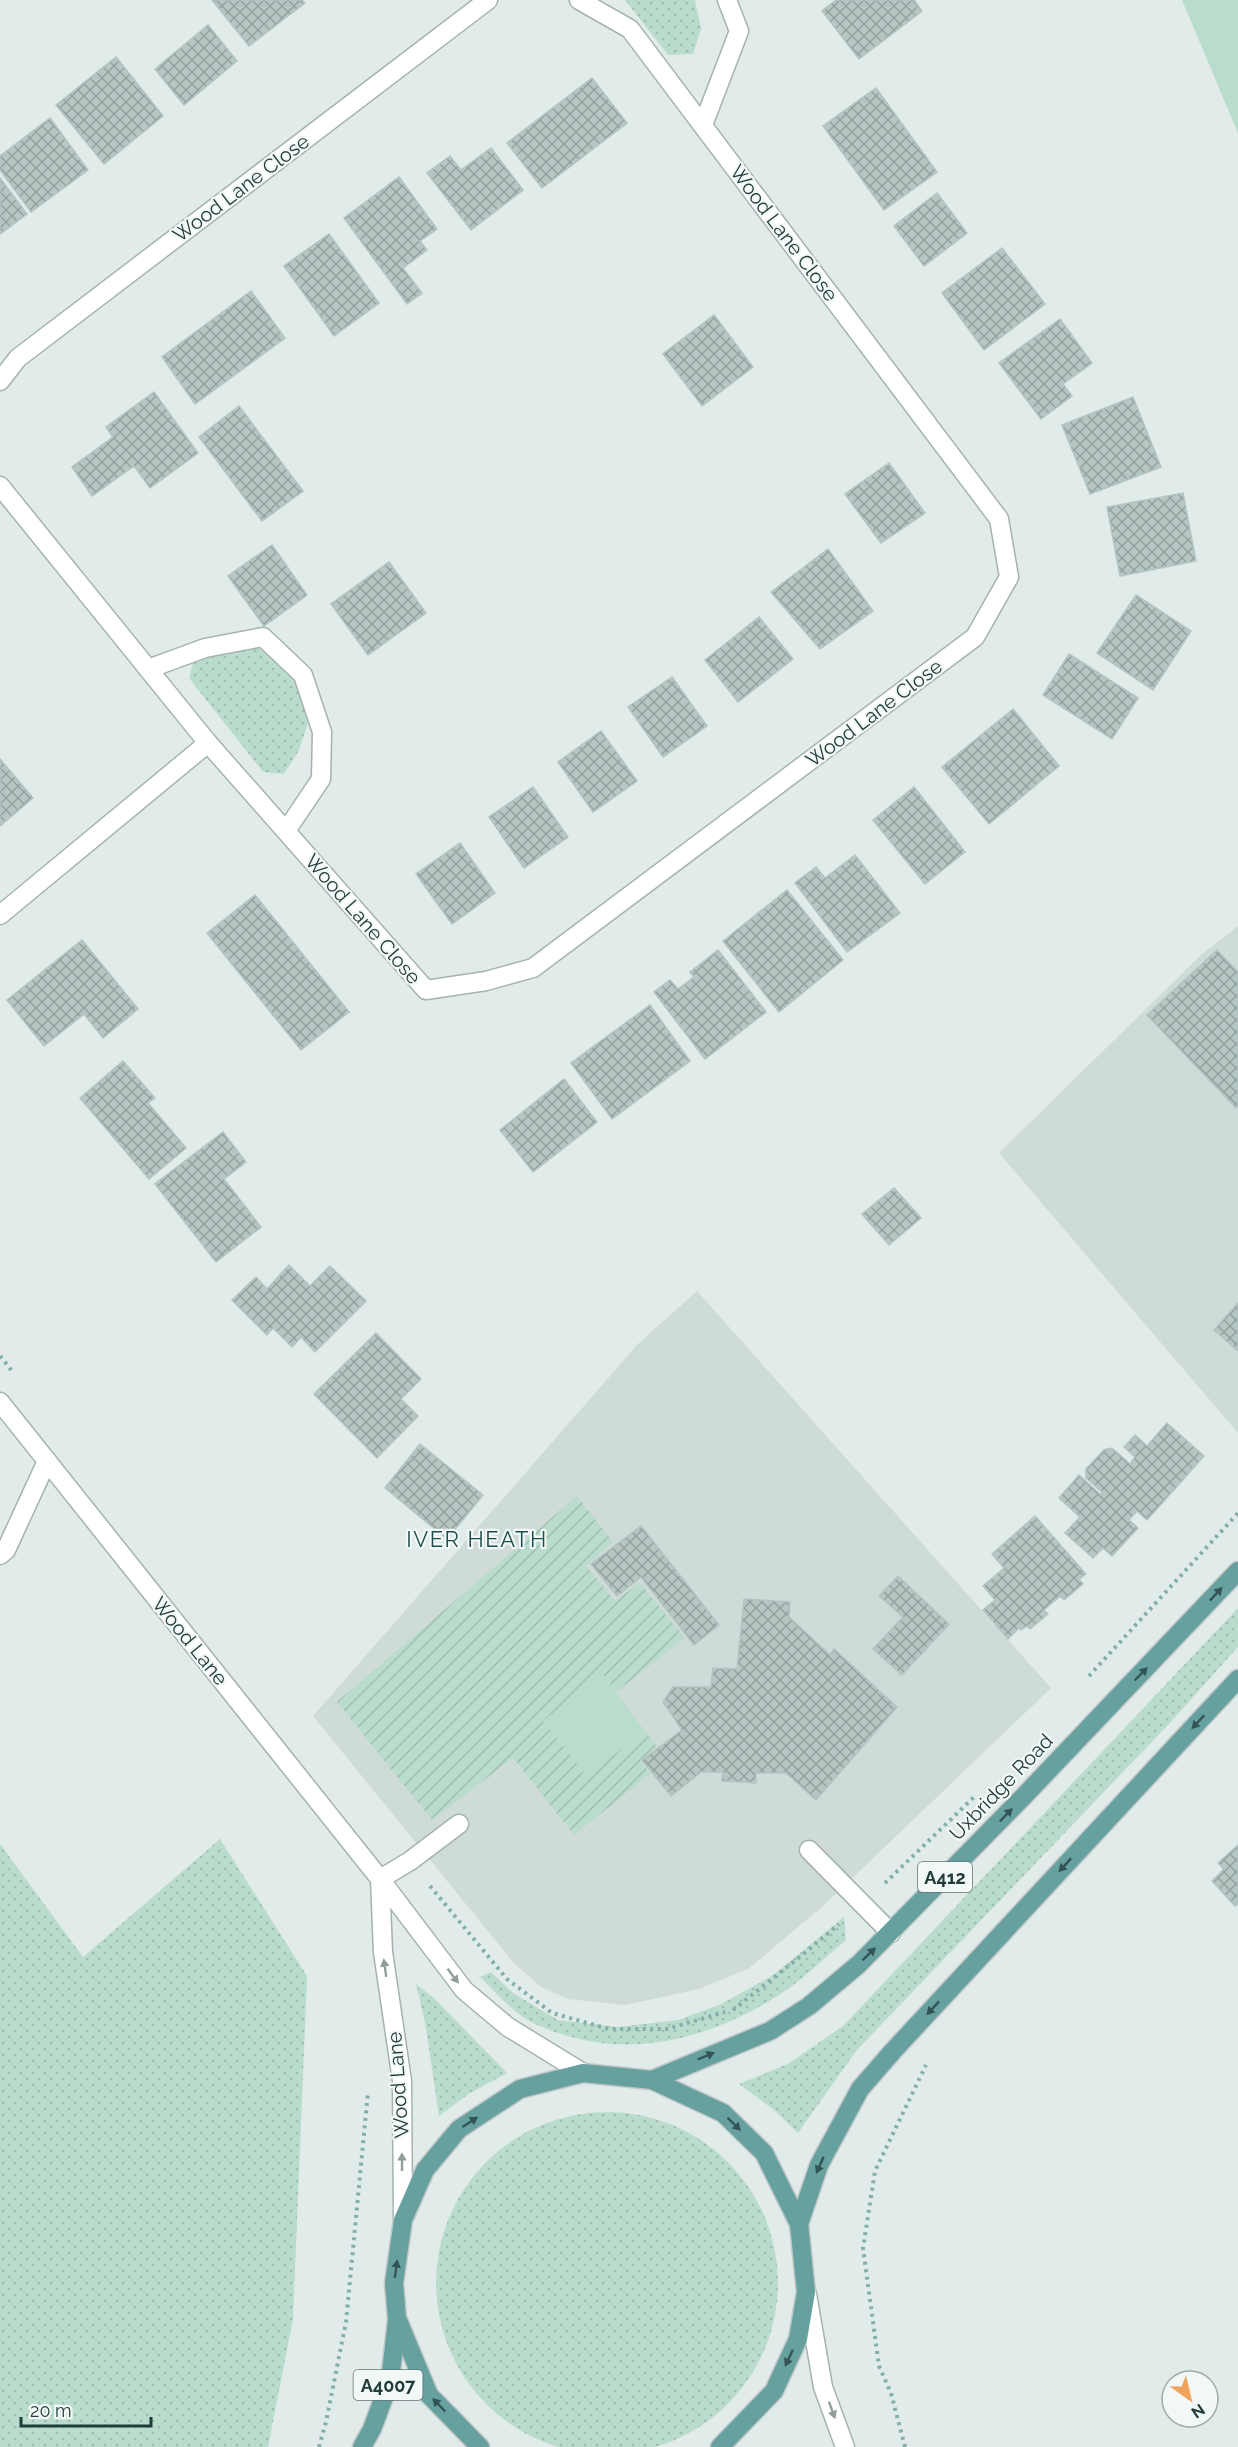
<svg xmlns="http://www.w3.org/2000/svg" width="1238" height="2447" viewBox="0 0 1238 2447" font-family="Raleway,sans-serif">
<defs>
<pattern id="grass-dots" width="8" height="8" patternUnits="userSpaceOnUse" patternTransform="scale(1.5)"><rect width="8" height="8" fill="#badccc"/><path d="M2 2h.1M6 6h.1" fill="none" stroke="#a0beb0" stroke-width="1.8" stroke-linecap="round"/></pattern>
<pattern id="garden-furrows" width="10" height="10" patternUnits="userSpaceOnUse" patternTransform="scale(1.5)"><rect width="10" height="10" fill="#badccc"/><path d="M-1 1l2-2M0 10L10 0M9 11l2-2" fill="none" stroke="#a0beb0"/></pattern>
<pattern id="building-cross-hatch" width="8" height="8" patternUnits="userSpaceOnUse" patternTransform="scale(1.5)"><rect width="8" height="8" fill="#b6c6c3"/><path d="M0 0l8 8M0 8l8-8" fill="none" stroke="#94a2a0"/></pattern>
</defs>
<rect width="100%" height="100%" fill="#e1ebe9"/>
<g fill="#cfdbd8">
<polygon points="1238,926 1238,1433 999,1153 1202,954"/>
<polygon points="697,1291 1051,1688 822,1907 748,1969 699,1989 625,2005 568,1999 541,1987 513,1962 313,1716 638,1344"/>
</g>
<g fill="url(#grass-dots)">
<polygon points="625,0 695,0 701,29 693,54 668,55"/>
<polygon points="253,646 284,661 303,688 310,717 299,750 284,774 263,772 189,678 194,660 217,649"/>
<polygon points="1238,1608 1238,1647 1168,1725 856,2051 798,2133 774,2110 739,2084 788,2064 843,2026"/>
<polygon points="220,1839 307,1976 293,2319 268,2447 0,2447 0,1844 83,1957"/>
<path d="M 844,1917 L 846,1940 C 824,1958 803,1980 779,1995 C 701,2044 617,2063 531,2022 C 512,2012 495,1991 480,1977 L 491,1972 L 513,1993 L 558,2020 L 618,2027 L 678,2020 L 719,2005 L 772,1976 Z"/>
<polygon points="416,1984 434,1998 507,2073 470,2093 439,2116 425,2022"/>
<circle cx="607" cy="2283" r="171"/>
</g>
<g fill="#badccc">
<polygon points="1182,0 1238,0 1238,133"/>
<polygon points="602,1674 645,1731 587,1776 543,1721"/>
</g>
<polygon fill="url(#garden-furrows)" points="577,1496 613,1542 586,1566 615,1601 640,1583 685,1638 616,1692 602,1674 543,1721 587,1776 645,1731 657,1747 640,1760 650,1774 574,1835 513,1758 432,1820 337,1702"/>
<g fill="url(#building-cross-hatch)" stroke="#b3c5c2" stroke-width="1.5">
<polygon points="212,0 302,0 305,3 249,46"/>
<polygon points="836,0 914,0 922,11 859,59 822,11"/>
<polygon points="208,25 237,61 184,105 155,69"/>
<polygon points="116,57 163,116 104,164 56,105"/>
<polygon points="592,78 627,123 542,188 507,143"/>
<polygon points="876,88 937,172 884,210 823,126"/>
<polygon points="50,118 88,170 31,212 0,170 0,156"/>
<polygon points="491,148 523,190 471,230 427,173 450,156 461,170"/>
<polygon points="399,177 437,229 420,241 427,250 403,268 422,293 407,304 344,218"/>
<polygon points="0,178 27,214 0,234"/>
<polygon points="937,193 967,233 924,266 894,226"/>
<polygon points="329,234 379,303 334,336 284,266"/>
<polygon points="1002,248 1045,304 984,350 942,293"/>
<polygon points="251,291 285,338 195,404 162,357"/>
<polygon points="714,315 753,367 702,406 663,354"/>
<polygon points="1060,319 1092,363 1063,384 1072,396 1041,419 999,363"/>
<polygon points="154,392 198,453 150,488 134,466 92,496 72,467 113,437 106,427"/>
<polygon points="1133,397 1161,467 1090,494 1062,425"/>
<polygon points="239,406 303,491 262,521 199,437"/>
<polygon points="889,463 925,513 881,543 845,494"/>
<polygon points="1183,493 1196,561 1120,576 1107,507"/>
<polygon points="272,545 307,595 264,626 228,576"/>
<polygon points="828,549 873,611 820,649 771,592"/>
<polygon points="389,562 426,613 368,655 331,604"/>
<polygon points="1136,595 1191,631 1153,690 1097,653"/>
<polygon points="759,617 793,659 738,702 705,660"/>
<polygon points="1069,654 1138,698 1112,739 1043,695"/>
<polygon points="672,677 707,726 663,757 628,707"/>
<polygon points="1013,709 1059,766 989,824 942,767"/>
<polygon points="601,731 637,781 593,812 558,762"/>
<polygon points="0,759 33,798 0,826"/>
<polygon points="533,787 568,837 524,868 489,817"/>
<polygon points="914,787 965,852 925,884 873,820"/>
<polygon points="460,843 495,893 452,924 416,874"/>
<polygon points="855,855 900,913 847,952 795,883 816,867 825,878"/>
<polygon points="787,890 843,960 779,1012 723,941"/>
<polygon points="255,895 349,1012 301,1050 207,933"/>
<polygon points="82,940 138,1009 103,1038 84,1014 44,1046 7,1000"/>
<polygon points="718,950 766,1012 705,1059 654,992 670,980 678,989 694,977 690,972"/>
<polygon points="1217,950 1238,972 1238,1106 1236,1108 1147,1015"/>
<polygon points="650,1005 690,1061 612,1119 571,1063"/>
<polygon points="123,1061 155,1098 148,1103 186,1148 149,1179 80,1098"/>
<polygon points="564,1079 597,1122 533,1172 500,1130"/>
<polygon points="223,1132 246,1162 224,1179 261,1227 216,1262 155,1184"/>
<polygon points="894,1188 921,1218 889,1245 862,1214"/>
<polygon points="289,1265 310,1286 330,1266 366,1301 315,1352 301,1337 292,1347 273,1328 267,1335 232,1300 256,1277 267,1289"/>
<polygon points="1238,1303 1238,1351 1214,1330"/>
<polygon points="376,1333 421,1379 401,1399 418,1416 377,1458 314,1394"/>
<polygon points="1167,1423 1204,1456 1147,1520 1137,1511 1129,1520 1138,1528 1112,1556 1103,1548 1093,1558 1065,1533 1080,1517 1059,1498 1079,1475 1101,1495 1102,1492 1086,1478 1086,1469 1104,1450 1112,1448 1130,1464 1135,1457 1124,1447 1135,1435 1147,1446"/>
<polygon points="420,1444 483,1495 447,1539 385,1488"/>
<polygon points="1035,1516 1086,1574 1079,1579 1083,1584 1064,1600 1060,1596 1044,1610 1048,1614 1030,1629 1027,1626 1021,1630 1019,1628 1008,1639 983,1610 995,1600 983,1586 1004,1568 992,1554"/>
<polygon points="641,1526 719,1625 694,1645 641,1577 617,1596 591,1564"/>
<polygon points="898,1576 949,1624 902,1675 873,1649 903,1617 879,1596"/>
<polygon points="744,1599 790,1602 789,1617 830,1655 834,1649 897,1707 816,1800 786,1773 756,1773 756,1783 722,1781 723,1772 701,1772 671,1796 642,1760 682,1730 663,1702 673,1687 711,1687 713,1668 737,1669"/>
<polygon points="1238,1845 1238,1904 1235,1906 1212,1881 1224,1869 1218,1863"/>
</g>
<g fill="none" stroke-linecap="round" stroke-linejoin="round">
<g stroke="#a4b3b1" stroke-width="21">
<g id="minor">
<polyline points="703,125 739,31 727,0"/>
<polyline points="0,381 18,358 488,0"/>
<polyline points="0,486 208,743 426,990 486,981 533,968 975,637 1009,577 999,519 630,29 579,0"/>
<polyline points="148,669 205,648 263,637 303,675 322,732 321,779 286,831"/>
<polyline points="0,915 208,743"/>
<polyline points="0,1402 380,1879 464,1990 508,2027 583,2073"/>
<polyline points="0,1555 6,1550 47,1461"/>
<polyline points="809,1850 891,1933"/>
<polyline points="380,1879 383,1952 402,2081 403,2220"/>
<polyline points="380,1879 410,1861 459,1824"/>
<polyline points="807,2294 823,2387 845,2447"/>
</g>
</g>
<g stroke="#c1c8c8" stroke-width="21">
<g id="major">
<polyline points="652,2080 770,2031 809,2006 859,1964 1025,1795 1238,1571"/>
<polyline points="799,2224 819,2165 860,2089 893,2051 1238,1679"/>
<polyline points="362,2447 372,2429 390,2381 397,2320"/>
<polyline points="480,2447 429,2395 397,2318 394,2283 403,2220 425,2170 459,2129 520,2089 583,2073 652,2080 723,2113 764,2153 799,2224 806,2292 798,2339 774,2391 720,2447"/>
</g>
</g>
<g stroke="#82aeab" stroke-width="4" stroke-dasharray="3 4.5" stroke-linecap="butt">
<polyline points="0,1356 13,1372"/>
<polyline points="1089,1676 1238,1513"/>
<polyline points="885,1883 974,1797"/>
<polyline points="430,1886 507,1979 552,2013 609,2029 667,2029 725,2012"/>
<polyline points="733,2010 801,1956 839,1924"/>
<polyline points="319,2447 326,2422 346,2322 368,2092"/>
<polyline points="905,2447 891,2393 879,2366 863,2248 875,2171 926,2065"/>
</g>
<use href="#minor" stroke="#fff" stroke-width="18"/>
<use href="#major" stroke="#66a09f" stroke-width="18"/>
</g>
<defs><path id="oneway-solid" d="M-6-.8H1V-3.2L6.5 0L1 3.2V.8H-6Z" transform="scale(1.5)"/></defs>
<g fill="#335454">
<use href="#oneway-solid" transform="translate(1216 1594) rotate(-47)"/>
<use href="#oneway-solid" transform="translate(1141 1674) rotate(-46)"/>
<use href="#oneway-solid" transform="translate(1198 1722) rotate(133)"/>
<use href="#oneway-solid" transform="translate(1006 1815) rotate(-46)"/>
<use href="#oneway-solid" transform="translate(1065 1865) rotate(133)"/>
<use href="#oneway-solid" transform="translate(869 1954) rotate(-44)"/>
<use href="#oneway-solid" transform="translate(933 2008) rotate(133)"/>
<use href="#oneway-solid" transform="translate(706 2056) rotate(-23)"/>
<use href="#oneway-solid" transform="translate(470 2122) rotate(-33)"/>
<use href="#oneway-solid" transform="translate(734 2124) rotate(44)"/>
<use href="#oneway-solid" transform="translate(820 2165) rotate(114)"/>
<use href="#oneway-solid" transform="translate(396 2269) rotate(-82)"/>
<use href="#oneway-solid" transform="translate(789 2358) rotate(115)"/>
<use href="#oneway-solid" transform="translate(439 2405) rotate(-134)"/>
</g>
<g fill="#909d9d">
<use href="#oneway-solid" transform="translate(385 1968) rotate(-98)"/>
<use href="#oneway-solid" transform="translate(453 1976) rotate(53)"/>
<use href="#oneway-solid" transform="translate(402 2162) rotate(-90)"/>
<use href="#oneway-solid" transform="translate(832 2410) rotate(70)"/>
</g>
<g text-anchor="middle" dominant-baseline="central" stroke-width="4.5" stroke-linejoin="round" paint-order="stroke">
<g fill="#f1f8f6" stroke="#607473" stroke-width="1.5">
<rect x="918" y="1862" width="54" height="30" rx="4.5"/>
<rect x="353.5" y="2370" width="69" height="30" rx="4.5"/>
</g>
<g font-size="18" font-weight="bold" fill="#223b3b">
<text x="945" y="1877">A412</text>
<text x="388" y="2385">A4007</text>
</g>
<g font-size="20" fill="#223b3b" stroke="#f1f8f6">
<text transform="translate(241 188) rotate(-37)">Wood Lane Close</text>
<text transform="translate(784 233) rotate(53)">Wood Lane Close</text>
<text transform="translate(874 713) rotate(-37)">Wood Lane Close</text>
<text transform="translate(363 919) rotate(49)">Wood Lane Close</text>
<text transform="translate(190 1641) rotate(51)">Wood Lane</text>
<text transform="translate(1001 1787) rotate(-46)">Uxbridge Road</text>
<text transform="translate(398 2085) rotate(-94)">Wood Lane</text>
</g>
<g font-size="22" letter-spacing="1.5" fill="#1e4d4d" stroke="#f1f8f6">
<text x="477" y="1539">IVER HEATH</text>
</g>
</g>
<g transform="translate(1190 2399) rotate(146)"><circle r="28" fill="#f1f8f6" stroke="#9eacab" stroke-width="1.5"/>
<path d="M0-4.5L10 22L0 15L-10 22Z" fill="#efa45b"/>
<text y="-9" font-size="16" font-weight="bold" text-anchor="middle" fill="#223b3b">N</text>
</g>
<path d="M21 2417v9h130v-9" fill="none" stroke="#223b3b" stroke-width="3"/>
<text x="30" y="2417" font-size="18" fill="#223b3b" stroke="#f1f8f6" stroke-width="4.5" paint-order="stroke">20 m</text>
</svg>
